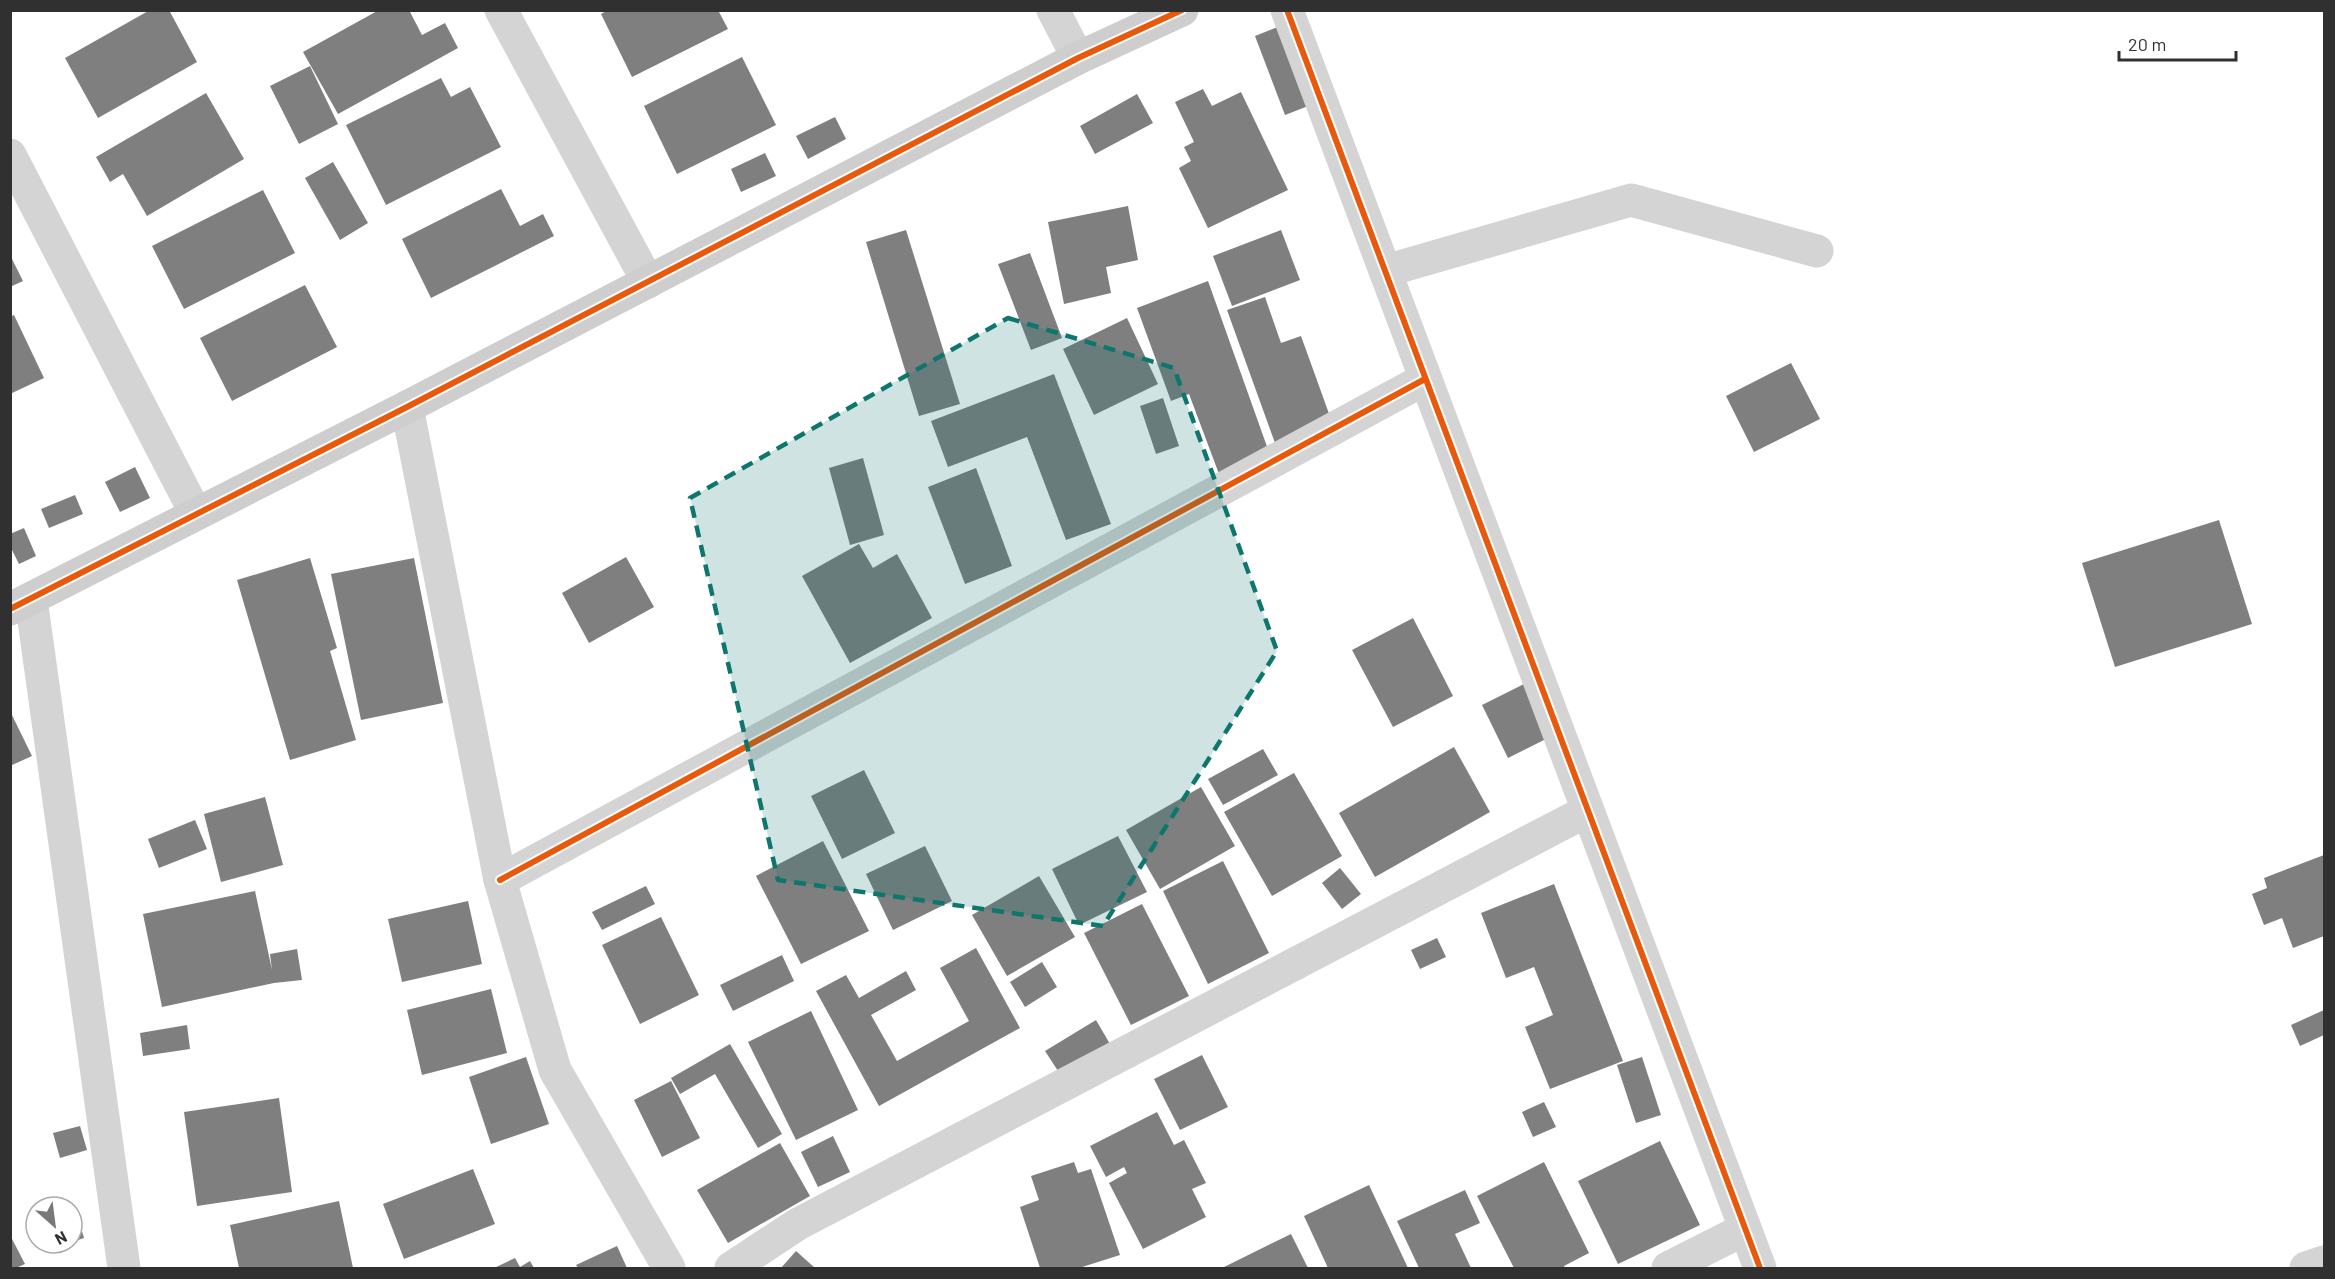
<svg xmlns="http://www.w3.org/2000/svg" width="2335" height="1279" viewBox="0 0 2335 1279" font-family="Barlow,sans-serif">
<rect width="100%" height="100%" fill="#fff"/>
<g fill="#7f7f7f">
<polygon points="150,10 169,10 197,62 98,118 65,58"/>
<polygon points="379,10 409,10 422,35 445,23 458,48 338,114 303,52"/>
<polygon points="608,10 718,10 728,29 632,77 601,14"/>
<polygon points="1285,24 1316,103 1285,115 1255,36"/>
<polygon points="742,57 776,125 677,174 644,106"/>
<polygon points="310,66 338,124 299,144 270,86"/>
<polygon points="441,78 451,97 470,87 501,147 386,205 346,125"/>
<polygon points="1203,89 1212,106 1241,92 1288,190 1208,228 1179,168 1191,161 1184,147 1194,142 1175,102"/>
<polygon points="206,93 244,159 147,216 123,174 110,182 96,157"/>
<polygon points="1137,94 1153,123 1095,154 1080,126"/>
<polygon points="835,117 846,139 808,159 796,136"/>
<polygon points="765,153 776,176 741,192 731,169"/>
<polygon points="333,162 368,223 340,240 305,178"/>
<polygon points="501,189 520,226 543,214 554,236 431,298 402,239"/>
<polygon points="263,190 295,253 184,309 152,246"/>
<polygon points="1128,206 1138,260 1106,267 1111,293 1064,304 1048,222"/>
<polygon points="906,230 960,404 919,416 866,242"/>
<polygon points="1281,230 1300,280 1232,306 1213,256"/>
<polygon points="1030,253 1062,338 1031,350 998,264"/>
<polygon points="10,255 23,281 10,287"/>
<polygon points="1208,281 1270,455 1219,474 1189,394 1171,401 1137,308"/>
<polygon points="305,285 337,347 232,401 200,338"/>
<polygon points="1265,297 1281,343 1301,336 1332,422 1275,443 1227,310"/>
<polygon points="14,315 44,378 10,394 10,317"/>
<polygon points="1127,318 1158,384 1094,415 1063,349"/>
<polygon points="1791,363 1820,419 1754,452 1726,396"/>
<polygon points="1054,374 1111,524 1066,540 1027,437 948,467 931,421"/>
<polygon points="1163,398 1179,446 1156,454 1140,406"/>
<polygon points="863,458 884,535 850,545 829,468"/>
<polygon points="135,467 150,498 120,512 105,482"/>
<polygon points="976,468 1012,566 965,584 928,487"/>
<polygon points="75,495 83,514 49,528 41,509"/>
<polygon points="2219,520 2252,624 2115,667 2082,563"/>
<polygon points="24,528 36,556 19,564 10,546 10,534"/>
<polygon points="859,544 873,568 897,554 932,618 850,663 802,576"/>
<polygon points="626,557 654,607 589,643 562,593"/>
<polygon points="310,558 337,648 330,651 356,740 290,760 237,580"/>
<polygon points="414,558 443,703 361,720 331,574"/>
<polygon points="1413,618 1453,696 1393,727 1352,650"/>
<polygon points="1524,684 1550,737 1508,758 1482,705"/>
<polygon points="10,711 32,756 10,766"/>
<polygon points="1454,747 1490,812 1375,877 1339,813"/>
<polygon points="1263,749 1278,775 1223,805 1208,779"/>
<polygon points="864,770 895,833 842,859 811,796"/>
<polygon points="1294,773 1342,856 1272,896 1224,812"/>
<polygon points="1201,787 1235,846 1160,889 1126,830"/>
<polygon points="265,797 283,865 221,882 204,814"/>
<polygon points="195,820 207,849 159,868 148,839"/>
<polygon points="1118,836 1147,892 1079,925 1052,869"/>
<polygon points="823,841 869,931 801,964 756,876"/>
<polygon points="925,846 952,901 893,930 866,874"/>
<polygon points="2324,855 2324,936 2293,948 2282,918 2264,925 2252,894 2267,888 2264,878"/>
<polygon points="1223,861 1269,953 1208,984 1163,891"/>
<polygon points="1340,868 1361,894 1342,909 1322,883"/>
<polygon points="1039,876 1075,937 1007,976 972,915"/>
<polygon points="1554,884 1623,1061 1550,1089 1525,1027 1553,1015 1534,967 1506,978 1481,913"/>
<polygon points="646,886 655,904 602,930 592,912"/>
<polygon points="255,891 272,970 270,954 297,949 302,980 274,983 162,1007 143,914"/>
<polygon points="468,901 482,964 402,982 388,919"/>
<polygon points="1142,904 1189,996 1131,1025 1084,933"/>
<polygon points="661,917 699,995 640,1024 602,945"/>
<polygon points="1437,938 1446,957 1420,969 1411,950"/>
<polygon points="976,948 1020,1028 879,1106 816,991 846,975 859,998 906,971 916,990 871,1015 897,1061 969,1021 940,968"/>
<polygon points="782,955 794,981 733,1011 720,985"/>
<polygon points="1042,962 1057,987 1025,1007 1010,982"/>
<polygon points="491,989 507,1053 422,1075 407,1010"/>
<polygon points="2324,1010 2324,1035 2300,1046 2291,1025"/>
<polygon points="811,1011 858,1110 796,1140 748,1042"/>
<polygon points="1096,1020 1110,1044 1060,1074 1045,1051"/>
<polygon points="187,1025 190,1049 143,1056 140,1033"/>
<polygon points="730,1044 782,1134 758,1148 715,1074 680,1094 671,1078"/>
<polygon points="1202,1055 1228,1107 1180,1130 1154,1079"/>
<polygon points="526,1057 549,1124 491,1144 469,1077"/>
<polygon points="1642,1057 1661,1115 1636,1123 1617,1065"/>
<polygon points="671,1081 700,1138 662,1157 634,1100"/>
<polygon points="279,1098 292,1192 197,1206 184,1112"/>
<polygon points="1544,1102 1556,1127 1533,1137 1522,1112"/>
<polygon points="1157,1112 1174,1145 1184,1140 1206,1183 1192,1189 1206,1217 1143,1249 1109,1183 1127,1173 1124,1167 1106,1177 1090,1146"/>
<polygon points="80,1126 87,1150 60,1158 53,1133"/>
<polygon points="833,1136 850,1172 818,1187 801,1152"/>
<polygon points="1660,1141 1700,1225 1618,1264 1578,1181"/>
<polygon points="780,1143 810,1196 728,1243 697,1190"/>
<polygon points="1074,1162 1078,1173 1091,1169 1120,1255 1079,1268 1040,1268 1020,1207 1039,1200 1031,1176"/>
<polygon points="1544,1162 1589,1253 1564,1266 1565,1268 1514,1268 1477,1196"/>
<polygon points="473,1169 495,1224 404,1259 383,1204"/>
<polygon points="1369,1185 1408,1268 1328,1268 1304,1216"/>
<polygon points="1465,1190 1480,1223 1455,1234 1471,1268 1419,1268 1397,1221"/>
<polygon points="339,1201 353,1268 239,1268 230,1225"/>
<polygon points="75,1208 84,1238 72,1242 72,1209"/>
<polygon points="1291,1234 1308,1268 1222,1268"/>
<polygon points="10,1235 25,1264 16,1268 10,1268"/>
<polygon points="617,1246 627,1268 578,1268 576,1265"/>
<polygon points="796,1251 815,1268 781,1268"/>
<polygon points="515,1258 520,1267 530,1261 534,1268 494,1268"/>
</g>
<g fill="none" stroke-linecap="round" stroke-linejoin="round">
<g stroke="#d4d4d4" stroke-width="33">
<polyline points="501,10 648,282"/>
<polyline points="1053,10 1078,58"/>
<polyline points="1287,10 1760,1268"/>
<polyline points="10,155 196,514"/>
<polyline points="1385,271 1631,200 1817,251"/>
<polyline points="407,407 500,880 555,1070 669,1268"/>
<polyline points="31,599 124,1268"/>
<polyline points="500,880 1425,379"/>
<polyline points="731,1268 798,1224 1587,811"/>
<polyline points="1668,1268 1745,1229"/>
<polyline points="2306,1268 2324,1262"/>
</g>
<polyline stroke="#cecece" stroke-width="33" points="10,609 407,407 1078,58 1182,10"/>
<g stroke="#fff" stroke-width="10">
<g id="cycleway">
<polyline points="1287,10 1760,1268"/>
<polyline points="10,609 407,407 1078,58 1182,10"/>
<polyline points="500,880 1425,379"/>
</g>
</g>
<use href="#cycleway" stroke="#e8590c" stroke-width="6"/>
</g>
<path fill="#0f766e" fill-opacity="0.2" stroke="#0f766e" stroke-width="4.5" stroke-dasharray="12 8" stroke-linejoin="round" d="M 1008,318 L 1174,368 L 1277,651 L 1103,926 L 778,880 L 690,498 Z"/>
<rect width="2335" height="1279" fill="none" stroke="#303030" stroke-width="24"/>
<g transform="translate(54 1225) rotate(152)"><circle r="28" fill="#ffffff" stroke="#acacac" stroke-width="1.5"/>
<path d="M0-4.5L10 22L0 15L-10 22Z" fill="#787878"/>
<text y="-9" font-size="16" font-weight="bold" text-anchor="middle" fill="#303030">N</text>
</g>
<path d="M2119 51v9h117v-9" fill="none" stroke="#303030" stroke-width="3"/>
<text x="2128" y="51" font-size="18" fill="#303030" stroke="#ffffff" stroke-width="4.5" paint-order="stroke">20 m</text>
</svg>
